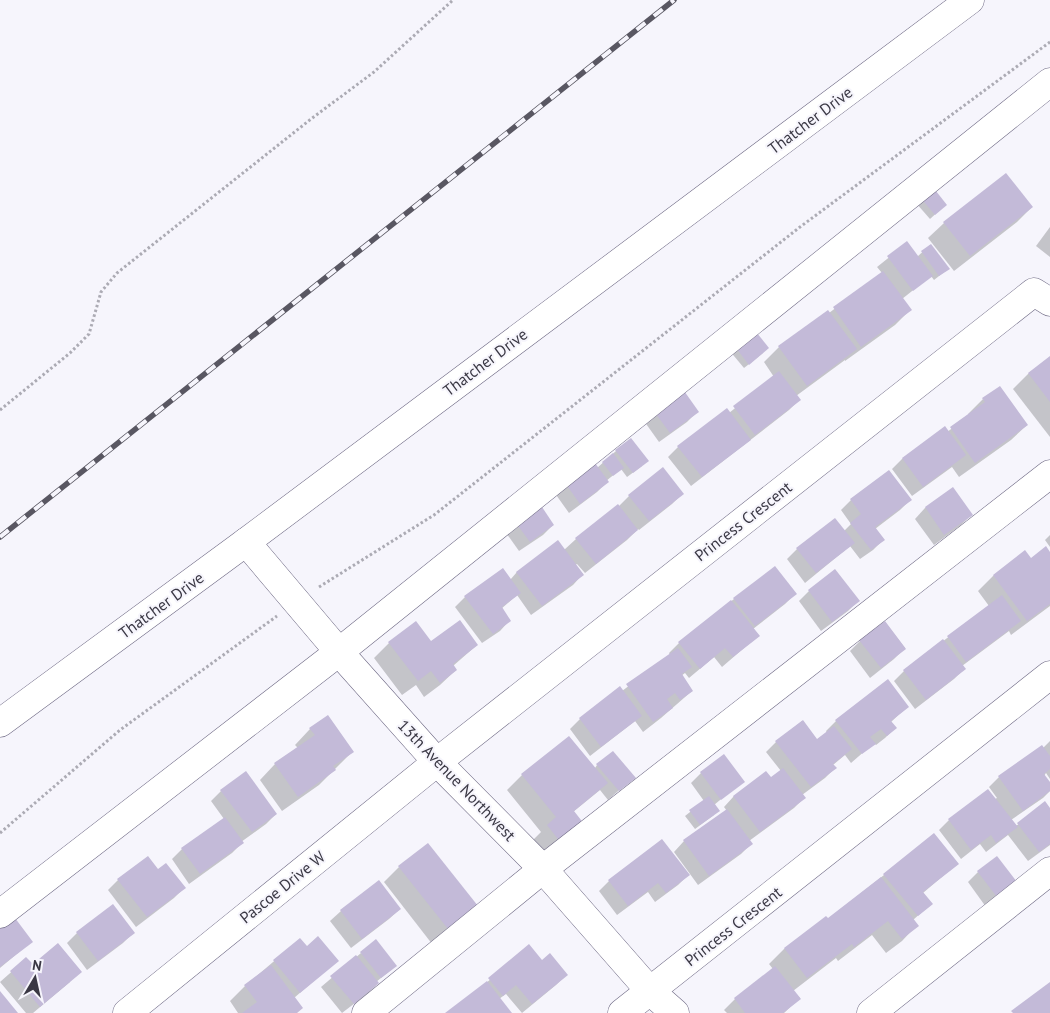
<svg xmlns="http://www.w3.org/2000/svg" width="1050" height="1013" viewBox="0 0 1050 1013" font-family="'PT Sans',sans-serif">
<rect width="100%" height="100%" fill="#f6f5fc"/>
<g fill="#0003">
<polygon points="921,198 941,209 930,219 916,203"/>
<polygon points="1032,207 1017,222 954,271 928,238 944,223"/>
<polygon points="1050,227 1050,257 1036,246"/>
<polygon points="907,243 917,257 930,245 948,269 934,280 931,276 902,299 910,310 895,325 845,361 845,360 796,396 799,400 789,410 691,486 668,457 678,447 729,413 774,377 764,362 779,347 828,312 829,313 882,273 877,267"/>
<polygon points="734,345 763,353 744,368 729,350"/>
<polygon points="1050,357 1050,437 1013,389 1028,374"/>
<polygon points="983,399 1027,425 1011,440 959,477 952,467 912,496 892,469 902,459 944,428 947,432 969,416 968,414"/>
<polygon points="654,411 697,412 687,422 659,442 644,421"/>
<polygon points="630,440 642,466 627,477 621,469 606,481 607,482 597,492 569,513 554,492 597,468 616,451"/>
<polygon points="953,489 971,515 961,525 934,545 915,519 925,508"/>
<polygon points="682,494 672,504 639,530 638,529 627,540 585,573 577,564 575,565 583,574 573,585 531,615 517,595 501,609 510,620 500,631 482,643 455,607 465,597 510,580 517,572 564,550 576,539 618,507 629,496"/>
<polygon points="851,500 910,500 900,510 875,529 883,540 873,550 860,559 850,546 805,583 787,559 797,549 844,531 851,524 841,510"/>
<polygon points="514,520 553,525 543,535 519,551 504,530"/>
<polygon points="1050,535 1050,547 1045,540"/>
<polygon points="1025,552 1031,559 1050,552 1050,606 1011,635 1009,631 962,666 964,669 954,679 915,709 894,681 904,671 989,606 978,591 993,576"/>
<polygon points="809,591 858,601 848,611 821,631 799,601"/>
<polygon points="795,594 785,604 753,629 758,636 722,667 714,657 689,678 685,673 681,676 692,691 661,718 643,732 635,721 590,756 570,729 580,719 622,691 670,655 669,653 679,643 734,599"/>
<polygon points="885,622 905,648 894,659 870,678 850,651 860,641"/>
<polygon points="431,642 477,645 453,666 456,670 440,685 424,697 416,685 402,695 374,658 389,643"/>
<polygon points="907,707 891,722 895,728 885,738 876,745 874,743 851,763 845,755 833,765 835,768 825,778 802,795 804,798 794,808 749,841 751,844 741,854 698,885 674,852 684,841 727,811 724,807 734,796 770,779 781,771 766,752 776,742 802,721 817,740 827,733 826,731 836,721"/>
<polygon points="328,717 352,752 319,785 282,811 260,780 275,764 298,748 295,745 310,729"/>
<polygon points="1050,741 1050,779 1046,773 1044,776 1050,784 1050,791 1043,798 1011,820 1015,826 1050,810 1050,845 1028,861 1008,835 986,852 980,844 961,859 939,830 949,820 997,798 989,787 999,777 1043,748"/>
<polygon points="723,756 743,781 714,805 714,815 695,829 685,816 704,801 691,783 701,773"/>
<polygon points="597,765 634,777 608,800 600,790 573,812 549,862 532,841 541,832 507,790 522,775 595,768"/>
<polygon points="221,791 276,814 266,824 241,842 242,843 232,853 189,884 172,859 182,849 224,819 211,801"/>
<polygon points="957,864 923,893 931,904 913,920 917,925 902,941 886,953 872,935 838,961 836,958 793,991 800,998 784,1013 727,1013 724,1010 735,999 773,969 769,964 784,949 826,917 827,920 884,875"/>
<polygon points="399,867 480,911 436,949 384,882"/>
<polygon points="157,871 184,888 174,898 136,927 108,890 118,880"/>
<polygon points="978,872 1015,882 986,907 968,882"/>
<polygon points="688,875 678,885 655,902 648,892 617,915 599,891 609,881"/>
<polygon points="400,909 389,919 351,948 330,921 341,911"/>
<polygon points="0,925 31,942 0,968"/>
<polygon points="77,933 133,933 123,943 87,970 67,943"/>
<polygon points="300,939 307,948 337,961 294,998 297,1013 238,1013 230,1001 245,986"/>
<polygon points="529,946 542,961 566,975 556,985 522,1013 506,994 499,999 510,1013 448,1013 478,990"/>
<polygon points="361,953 391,970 376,982 378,983 368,993 342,1013 321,987"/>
<polygon points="26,959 33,965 70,982 33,1013 26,1013 0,982"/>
</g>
<g fill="#c3bad8">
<polygon points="1006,173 1033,207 970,256 943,222"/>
<polygon points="932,186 947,205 935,215 920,197"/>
<polygon points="907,241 933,276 913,291 887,256"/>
<polygon points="931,244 950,269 939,276 921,251"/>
<polygon points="883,271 912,310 861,347 833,307"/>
<polygon points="828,310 857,349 807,386 778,346"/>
<polygon points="753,328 769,348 749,365 733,344"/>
<polygon points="1050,356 1050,402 1028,373"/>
<polygon points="779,371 801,400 755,435 733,406"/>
<polygon points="1000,386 1028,425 975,463 950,427 985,402 982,398"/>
<polygon points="682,388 699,412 670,433 653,410"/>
<polygon points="727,408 751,440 702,477 677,446"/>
<polygon points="945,426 966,455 923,487 902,458"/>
<polygon points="631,438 649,461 633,473 615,450"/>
<polygon points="613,453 624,468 613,476 602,462"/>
<polygon points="592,459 609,482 580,504 563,480"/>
<polygon points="663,467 684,494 649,521 628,495"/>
<polygon points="889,470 912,500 875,527 885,540 871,550 850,523 861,514 850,499"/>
<polygon points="953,487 973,515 944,535 925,507"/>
<polygon points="538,501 554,525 530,542 513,519"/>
<polygon points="618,504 638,530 596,564 575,538"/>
<polygon points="835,518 855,543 816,573 796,548"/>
<polygon points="558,540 584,575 542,606 516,572"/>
<polygon points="1046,546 1050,552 1050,604 1027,621 993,575 1025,550 1031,558"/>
<polygon points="775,566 797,594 755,626 733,598"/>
<polygon points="503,568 521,593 502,607 511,621 493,634 464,596"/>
<polygon points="835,569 860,601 832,622 808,590"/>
<polygon points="1002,595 1021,621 966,662 947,636"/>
<polygon points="731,600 760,636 733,657 725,648 700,669 678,642"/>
<polygon points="460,620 478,645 453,664 457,670 440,683 431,671 418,681 388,642 416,621 431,641"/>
<polygon points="885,621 906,649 881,668 859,640"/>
<polygon points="943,639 966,669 926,700 903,670"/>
<polygon points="678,648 692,667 682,674 693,691 680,700 675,693 667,699 673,708 653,722 626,684"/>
<polygon points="888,679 909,707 891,721 897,728 887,736 881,729 870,737 876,744 862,754 835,720"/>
<polygon points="620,686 642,716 601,747 579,718"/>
<polygon points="328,715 354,752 333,766 336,770 298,797 274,763 315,735 309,728"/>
<polygon points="803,720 817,739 834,726 852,749 833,764 837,768 811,787 775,741"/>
<polygon points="569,736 608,783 574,811 588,829 565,848 547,825 556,817 521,774"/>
<polygon points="1042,745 1050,756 1050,769 1044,774 1050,782 1050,791 1023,811 998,776"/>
<polygon points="613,751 636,778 619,791 596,764"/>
<polygon points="724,754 745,782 721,800 700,772"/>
<polygon points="783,768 806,798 760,832 733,796 766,771 771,777"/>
<polygon points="246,771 277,814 252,832 220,790"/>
<polygon points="988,789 1018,827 996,843 991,835 971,850 948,819"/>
<polygon points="709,796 720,811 700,825 689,810"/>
<polygon points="1045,801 1050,808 1050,844 1039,852 1017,823"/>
<polygon points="727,809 753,844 709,876 683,840"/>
<polygon points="225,817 244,843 200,874 181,848"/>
<polygon points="934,833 959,864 923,892 933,904 918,916 883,874"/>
<polygon points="662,839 690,875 666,893 658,883 628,906 608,880"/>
<polygon points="428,843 482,911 452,934 398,866"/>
<polygon points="148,856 158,869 166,863 186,888 147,917 117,879"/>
<polygon points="997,856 1017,882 997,897 977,871"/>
<polygon points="881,877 919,926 902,939 888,921 854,947 852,944 807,978 784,948 826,916 828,918"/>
<polygon points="379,880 401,909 362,939 340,910"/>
<polygon points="113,904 135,933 98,961 76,932"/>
<polygon points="12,914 33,942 0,967 0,924"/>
<polygon points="318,936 339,961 300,993 273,960 300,938 307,946"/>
<polygon points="376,939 397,966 381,978 360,952"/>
<polygon points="58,943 82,972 40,1007 10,971 26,957 33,964"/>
<polygon points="529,944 542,960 550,953 568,975 532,1004 516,985 503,996 488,978"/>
<polygon points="356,955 379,983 354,1004 330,976"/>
<polygon points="271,965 303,1008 297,1013 242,1013 257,1002 244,985"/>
<polygon points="775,966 801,999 783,1013 745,1013 734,998"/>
<polygon points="487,981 512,1013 445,1013"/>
<polygon points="1050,982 1050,1013 1013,1013 1011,1011"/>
<polygon points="0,991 18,1013 0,1013"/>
</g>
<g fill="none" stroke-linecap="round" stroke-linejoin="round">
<g stroke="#6d6883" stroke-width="29">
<g id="minor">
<polyline points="246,542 339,652 437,762 543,869 650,991 675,1013"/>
<polyline points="0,914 339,652 1050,82"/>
<polyline points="127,1013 437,762 1034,292 1050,302"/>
<polyline points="366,1013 543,869 1050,474"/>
<polyline points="622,1013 1050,675"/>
<polyline points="871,1013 1050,871"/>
</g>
</g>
<g stroke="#6d6883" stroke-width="29">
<polyline id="major" points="0,723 246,542 970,0"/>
</g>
<g stroke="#acabb4" stroke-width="3" stroke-dasharray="2.5 2.5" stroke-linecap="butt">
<polyline points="0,410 70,353 89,334 101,292 117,273 311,119 374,72 453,0"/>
<polyline points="319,587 434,515 800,227 1050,42"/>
<polyline points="0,833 120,730 277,616"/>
</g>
<use href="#minor" stroke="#fff" stroke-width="28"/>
<use href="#major" stroke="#fff" stroke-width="28"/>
<g stroke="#595762" stroke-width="5.5">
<polyline id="rail" points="0,537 674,0"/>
</g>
<use href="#rail" stroke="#f6f5fc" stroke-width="4" stroke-dasharray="11" stroke-linecap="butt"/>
</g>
<g text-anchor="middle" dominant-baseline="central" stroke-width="4" stroke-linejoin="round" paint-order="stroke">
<g font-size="16" fill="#3a3844" stroke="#f6f5fc">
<text transform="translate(810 120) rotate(-37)">Thatcher Drive</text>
<text transform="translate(485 362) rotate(-37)">Thatcher Drive</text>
<text transform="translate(743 521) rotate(-38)">Princess Crescent</text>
<text transform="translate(161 605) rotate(-36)">Thatcher Drive</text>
<text transform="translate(457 780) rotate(46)">13th Avenue Northwest</text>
<text transform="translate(282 887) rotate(-39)">Pascoe Drive W</text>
<text transform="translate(733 926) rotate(-38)">Princess Crescent</text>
</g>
</g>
<g transform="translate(35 978) rotate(9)" stroke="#f6f5fc" stroke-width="4" paint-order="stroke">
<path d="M0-4L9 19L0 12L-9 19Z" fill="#3a3844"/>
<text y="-8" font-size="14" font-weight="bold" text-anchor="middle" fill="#3a3844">N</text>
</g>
</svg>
